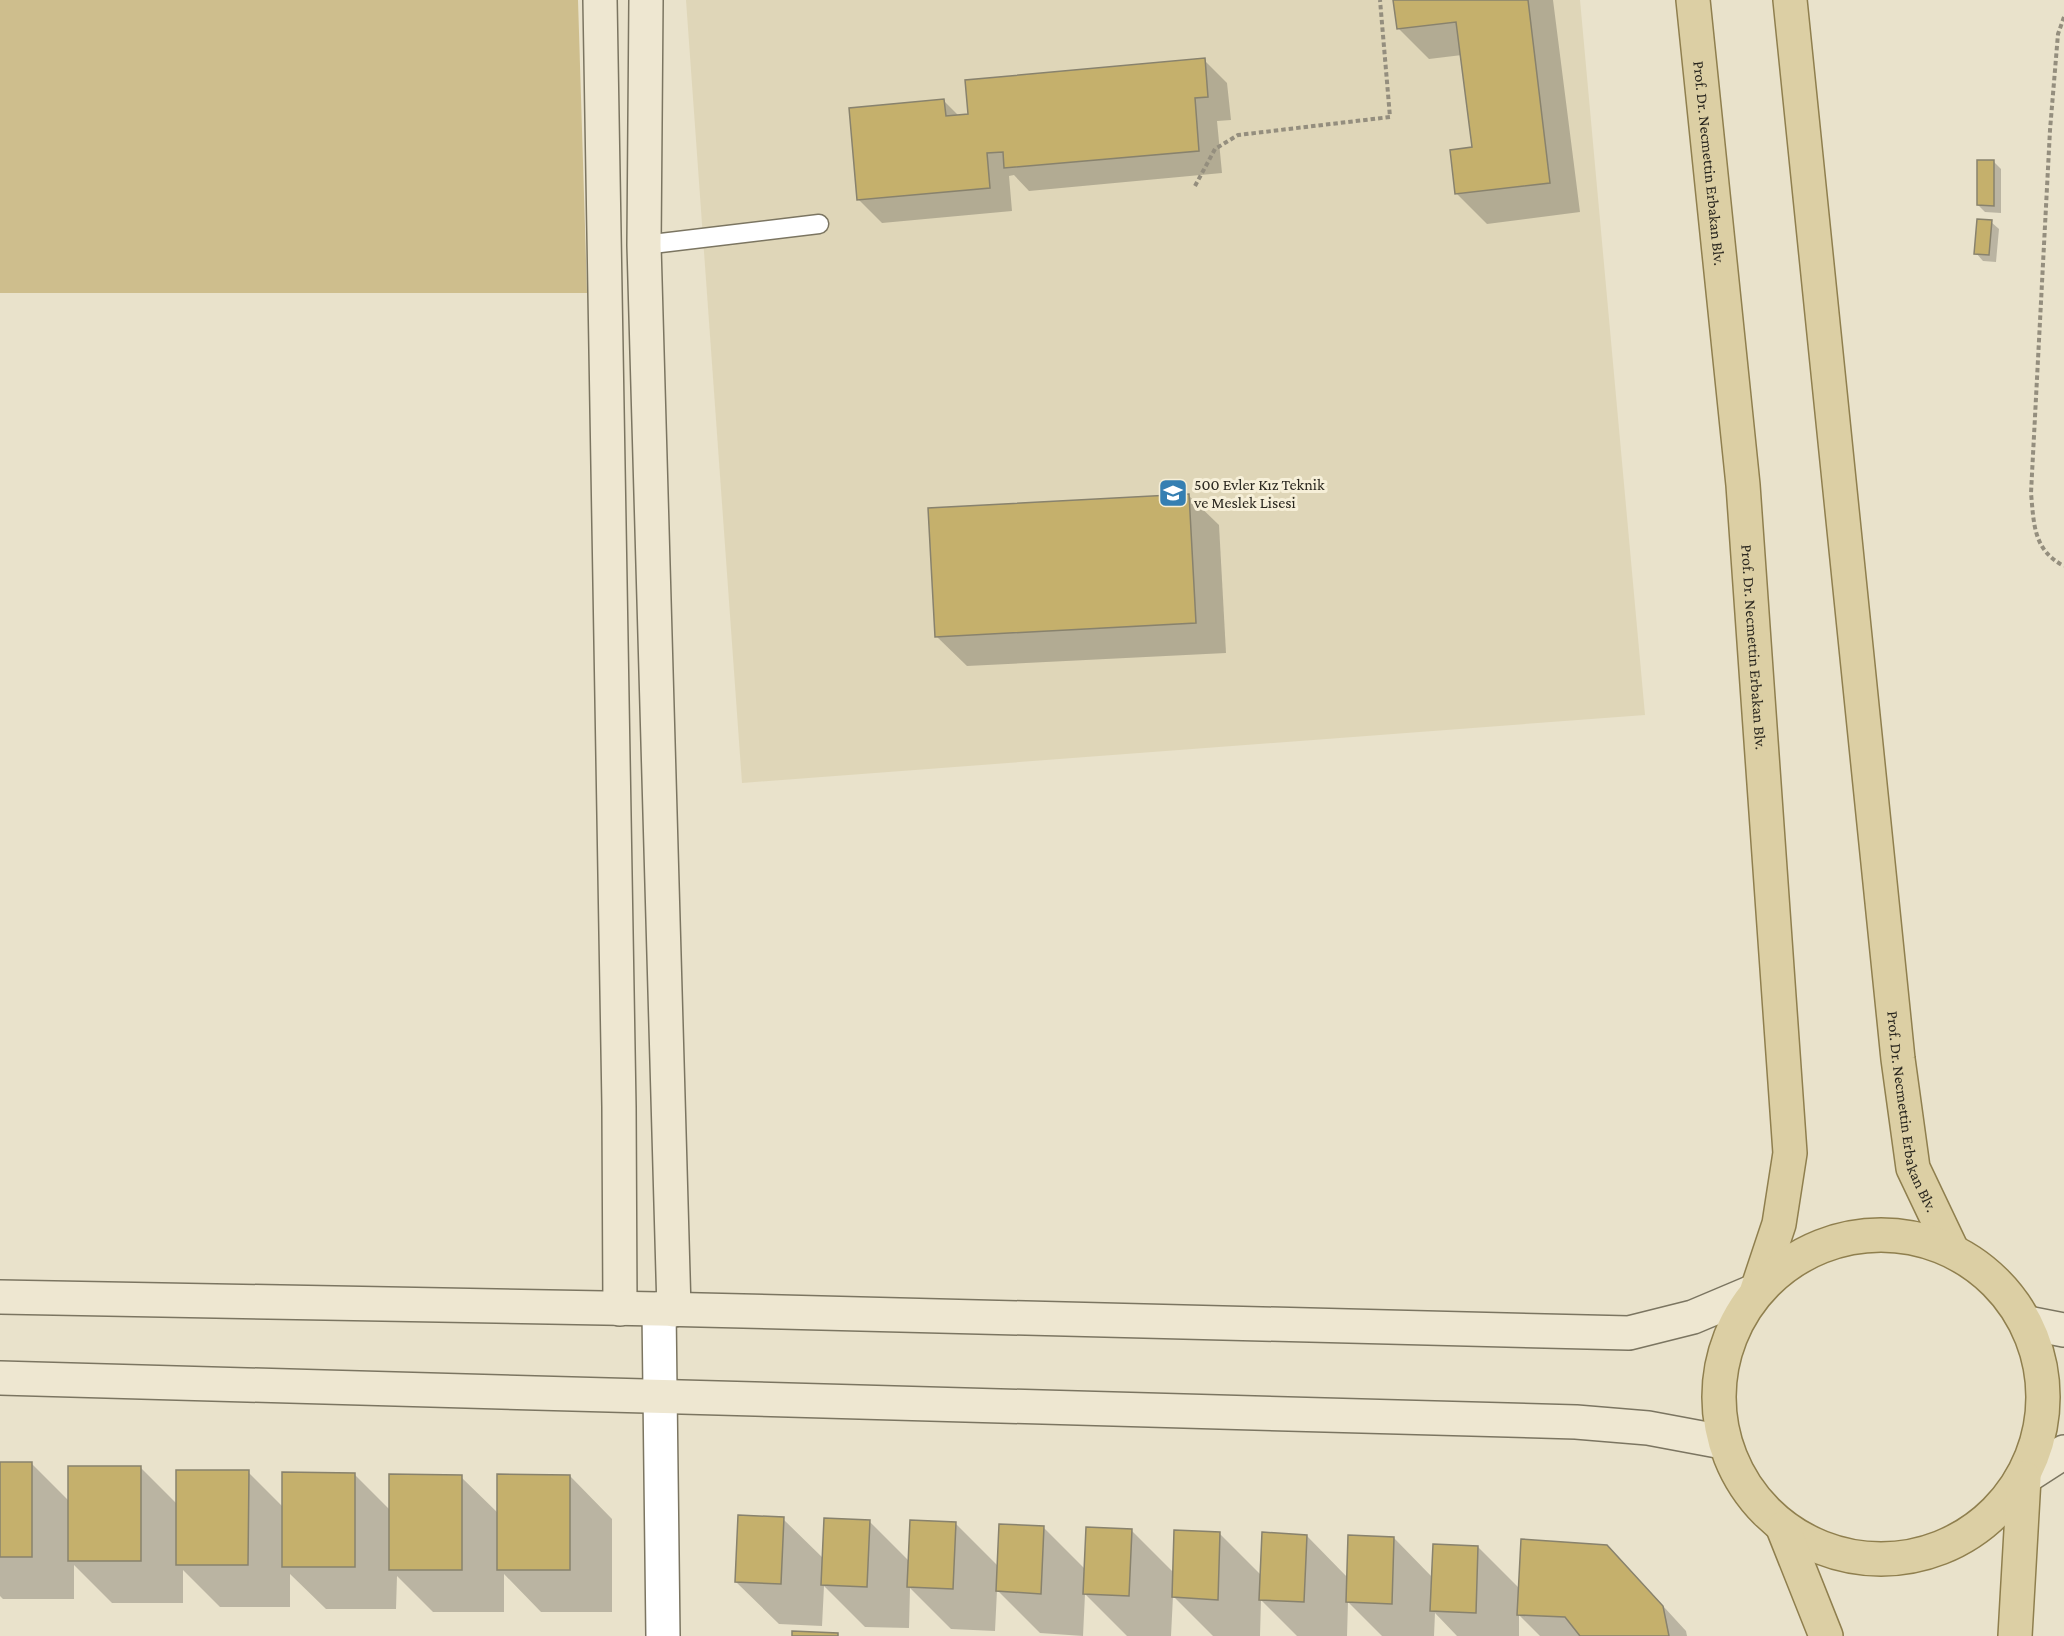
<svg xmlns="http://www.w3.org/2000/svg" width="2064" height="1636" viewBox="0 0 2064 1636" font-family="'Crimson Pro',serif">
<rect width="100%" height="100%" fill="#e9e2cb"/>
<polygon fill="#dfd6b8" points="686,0 1580,0 1645,715 742,783"/>
<polygon fill="#cebe8d" points="0,0 578,0 587,293 0,293"/>
<g fill="#0003">
<polygon points="1395,0 1553,0 1580,212 1487,224 1457,194 1473,148 1462,55 1429,59 1399,29"/>
<polygon points="1204,60 1227,83 1231,120 1217,121 1222,173 1029,191 1014,175 1009,176 1012,211 882,223 859,200 944,101 959,116"/>
<polygon points="1994,162 2001,169 2001,213 1985,212 1978,205"/>
<polygon points="1991,222 1999,229 1996,262 1983,261 1976,253"/>
<polygon points="1188,495 1219,525 1226,653 967,666 936,636"/>
<polygon points="0,1463 32,1464 70,1502 140,1467 178,1505 248,1472 283,1507 354,1474 390,1510 461,1477 499,1514 570,1476 612,1519 612,1612 541,1612 504,1574 504,1612 433,1612 397,1576 396,1609 326,1609 290,1574 290,1607 220,1607 183,1570 183,1603 112,1603 74,1565 74,1599 3,1599 0,1596"/>
<polygon points="783,1519 824,1559 869,1521 910,1562 955,1523 998,1566 1044,1528 1086,1570 1131,1530 1174,1573 1220,1534 1261,1575 1307,1536 1348,1578 1394,1538 1433,1578 1478,1547 1520,1589 1630,1570 1686,1631 1687,1636 1540,1636 1519,1615 1519,1636 1457,1636 1435,1613 1434,1636 1382,1636 1348,1602 1347,1636 1297,1636 1261,1600 1260,1636 1213,1636 1173,1596 1171,1636 1127,1636 1085,1594 1083,1636 1040,1633 997,1590 995,1631 951,1629 910,1588 909,1628 865,1627 824,1586 822,1626 779,1624 736,1582"/>
</g>
<g fill="#c5b06c" stroke="#88826d" stroke-width="1.5">
<polygon points="1393,0 1528,0 1550,183 1455,194 1450,150 1472,147 1456,22 1397,29"/>
<polygon points="1205,58 1208,97 1195,98 1199,151 1004,168 1003,152 987,153 990,188 857,200 849,108 944,99 946,116 968,114 965,80"/>
<polygon points="1977,160 1994,160 1994,206 1977,205"/>
<polygon points="1977,219 1992,220 1989,255 1974,254"/>
<polygon points="1189,494 1196,623 935,637 928,508"/>
<rect x="0" y="1462" width="32" height="95"/>
<rect x="68" y="1466" width="73" height="95"/>
<polygon points="176,1470 249,1470 248,1565 176,1565"/>
<polygon points="282,1472 355,1473 355,1567 282,1567"/>
<polygon points="389,1474 462,1475 462,1570 389,1570"/>
<polygon points="497,1474 570,1475 570,1570 497,1570"/>
<polygon points="738,1515 784,1517 781,1584 735,1582"/>
<polygon points="824,1518 870,1520 867,1587 821,1585"/>
<polygon points="910,1520 956,1522 953,1589 907,1587"/>
<polygon points="999,1524 1044,1526 1041,1594 996,1591"/>
<polygon points="1086,1527 1132,1529 1129,1596 1083,1594"/>
<polygon points="1174,1530 1220,1532 1218,1600 1172,1597"/>
<polygon points="1262,1532 1307,1535 1304,1602 1259,1600"/>
<polygon points="1348,1535 1394,1537 1392,1604 1346,1602"/>
<polygon points="1521,1539 1607,1545 1663,1606 1669,1636 1580,1636 1565,1617 1517,1615"/>
<polygon points="1433,1544 1478,1546 1476,1613 1430,1611"/>
<polygon points="792,1631 838,1633 838,1636 792,1636"/>
</g>
<g fill="none" stroke-linecap="round" stroke-linejoin="round">
<g stroke="#7b7561" stroke-width="21">
<polyline id="lane" points="644,245 819,224"/>
</g>
<g stroke="#7b7561" stroke-width="36">
<polyline id="street" points="659,1309 663,1636"/>
</g>
<g stroke="#7b7561" stroke-width="36">
<g id="secondary">
<polyline points="600,0 619,1107 620,1309"/>
<polyline points="646,0 644,245 674,1310"/>
<polyline points="0,1297 659,1309 1629,1333 1693,1317 1757,1290"/>
<polyline points="2028,1323 2064,1330"/>
<polyline points="0,1378 1576,1422 1648,1428 1723,1442"/>
<polyline points="2024,1478 2064,1452"/>
</g>
</g>
<g stroke="#8f7f4e" stroke-width="36">
<g id="primary">
<path id="s1" d="M 1693,0 L 1743,485 L 1790,1153 L 1779,1224 L 1757,1290"/>
<path id="s2" d="M 1790,0 L 1898,1059 L 1913,1168 L 1952,1250"/>
<circle cx="1881" cy="1397" r="162"/>
<polyline points="1783,1528 1826,1636"/>
<polyline points="2015,1636 2024,1478"/>
</g>
</g>
<g stroke="#948e7e" stroke-width="4" stroke-dasharray="4.5 3" stroke-linecap="butt">
<path d="M 2064,17 L 2058,34 L 2050,130 L 2031,493 C 2034,524 2033,550 2064,566"/>
<polyline points="1195,186 1215,149 1238,135 1390,117 1380,0"/>
</g>
<use href="#lane" stroke="#fff" stroke-width="18"/>
<use href="#street" stroke="#fff" stroke-width="33"/>
<use href="#secondary" stroke="#eee7d1" stroke-width="33"/>
<use href="#primary" stroke="#dccfa4" stroke-width="33"/>
</g>
<defs>
<g id="school-square" transform="scale(1.5)"><rect x="-9" y="-9" width="18" height="18" rx="4" fill="#357fb2" stroke="#f6efd8"/><path d="M0-5L7-2L0 1L-7-2ZM-4 1L0 2.5L4 1V4Q0 6-4 4Z" fill="#fff"/></g>
</defs>
<g fill-rule="evenodd">
<use href="#school-square" x="1173" y="493"/>
</g>
<g text-anchor="middle" dominant-baseline="central" stroke-width="6" stroke-linejoin="round" paint-order="stroke">
<g font-size="16" fill="#2a271f" stroke="#f6efd8">
<text stroke="none"><textPath href="#s1" startOffset="164">Prof. Dr. Necmettin Erbakan Blv.</textPath></text>
<text stroke="none"><textPath href="#s1" startOffset="650">Prof. Dr. Necmettin Erbakan Blv.</textPath></text>
<text stroke="none"><textPath href="#s2" startOffset="1119">Prof. Dr. Necmettin Erbakan Blv.</textPath></text>
</g>
<g font-size="16" fill="#2a271f" stroke="#f6efd8" text-anchor="start">
<text x="1194" y="484">500 Evler Kız Teknik<tspan x="1194" dy="18">ve Meslek Lisesi</tspan></text>
</g>
</g>
</svg>
